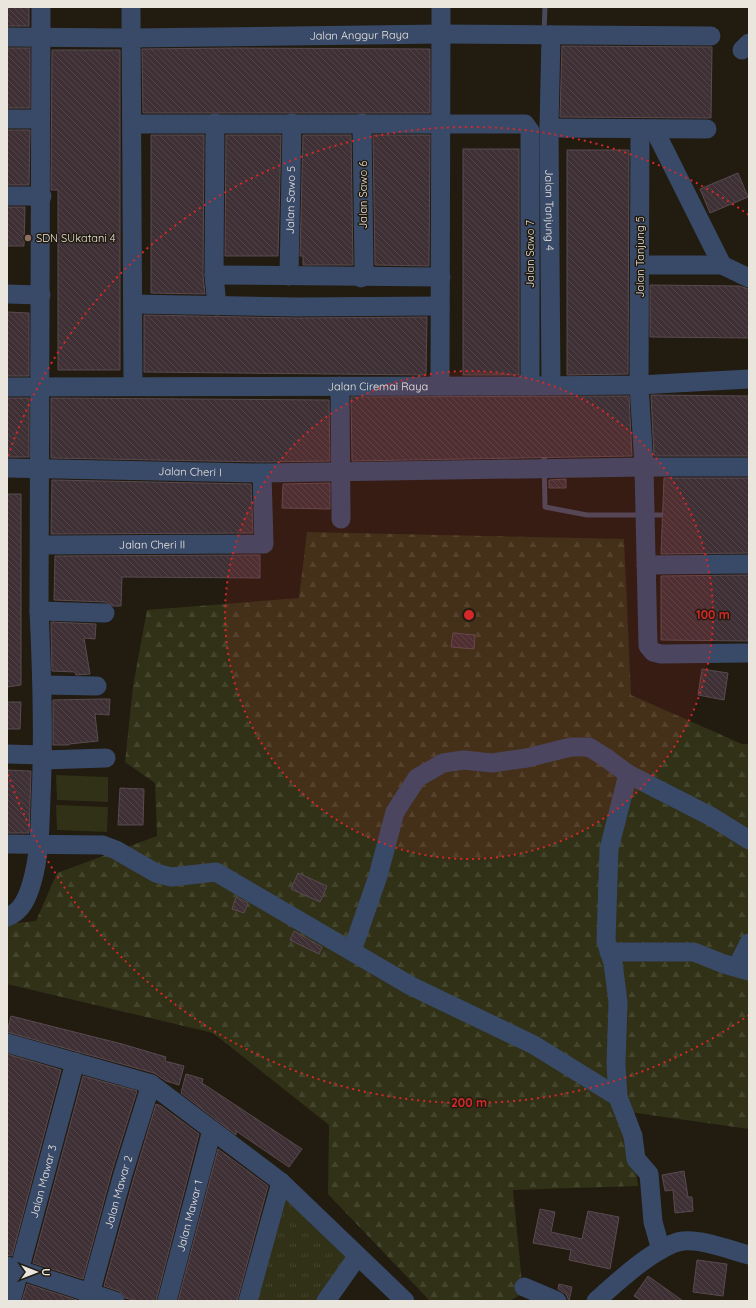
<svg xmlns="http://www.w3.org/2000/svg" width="756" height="1308" viewBox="0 0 756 1308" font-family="Quicksand,sans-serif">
<defs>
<pattern id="grass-tufts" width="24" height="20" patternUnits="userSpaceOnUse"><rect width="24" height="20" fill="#303117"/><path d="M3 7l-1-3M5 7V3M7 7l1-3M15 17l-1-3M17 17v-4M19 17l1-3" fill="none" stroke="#44452d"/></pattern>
<pattern id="forest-firs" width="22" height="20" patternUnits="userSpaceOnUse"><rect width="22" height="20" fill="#303117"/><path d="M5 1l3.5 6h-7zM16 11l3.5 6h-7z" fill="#44452d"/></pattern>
<pattern id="building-back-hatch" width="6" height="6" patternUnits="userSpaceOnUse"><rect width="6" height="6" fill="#3e3035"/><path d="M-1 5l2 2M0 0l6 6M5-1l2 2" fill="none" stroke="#514448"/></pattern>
</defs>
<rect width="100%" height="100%" fill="#211b10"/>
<polygon fill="url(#grass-tufts)" points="281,1182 357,1257 326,1301 248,1301"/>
<polygon fill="url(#forest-firs)" points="307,532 624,539 631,695 742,744 749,744 749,1129 629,1112 638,1186 513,1190 523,1293 510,1301 430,1301 328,1194 329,1125 213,1033 7,984 7,924 36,921 57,873 157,836 155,783 125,762 133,686 147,610 299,598"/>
<g fill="#303117">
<polygon points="56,775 108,777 108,802 57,800"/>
<polygon points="56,805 108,807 107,832 57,830"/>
</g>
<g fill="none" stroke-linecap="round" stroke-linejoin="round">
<g stroke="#464b5c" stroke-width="5">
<polyline points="544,32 545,7"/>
<polyline points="544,452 545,507 587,515 641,515"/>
<polyline points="649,515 669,515"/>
</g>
</g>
<g fill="url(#building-back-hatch)" stroke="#594a50">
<rect x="7" y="7" width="22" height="19"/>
<polygon points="562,46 712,47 711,118 560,117"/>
<rect x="7" y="48" width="23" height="60"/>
<polygon points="234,48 430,49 430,113 143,113 142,49"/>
<polygon points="52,50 120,50 120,370 58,370 58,190 51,190"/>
<polygon points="7,130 30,130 29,185 7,185"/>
<polygon points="151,135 204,135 203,275 205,294 151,293"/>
<polygon points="226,135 281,135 278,256 225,256"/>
<polygon points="303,135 351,135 353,265 303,265 303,256 300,256"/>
<polygon points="373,135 430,135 429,266 375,265"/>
<rect x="463" y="149" width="56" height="226"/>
<polygon points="567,150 629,150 628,374 567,375"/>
<polygon points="738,173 748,197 710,213 700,189"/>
<polygon points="7,207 25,207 24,246 7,246"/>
<polygon points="650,285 739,286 749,289 749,338 650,337"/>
<polygon points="7,312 29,313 29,376 7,376"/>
<polygon points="144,315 296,318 427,317 426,375 144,372"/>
<polygon points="651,395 749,396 749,456 654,456"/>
<polygon points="629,396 632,456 352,461 351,397"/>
<rect x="7" y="398" width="22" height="59"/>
<polygon points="51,398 329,400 330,461 262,462 51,458"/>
<polygon points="664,478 749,478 749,553 661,554"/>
<polygon points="566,479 566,488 549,488 549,480"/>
<polygon points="52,480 251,484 253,533 51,534"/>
<polygon points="330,483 330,509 282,508 283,484"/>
<polygon points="7,494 21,494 21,685 7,687"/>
<polygon points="260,555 260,578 122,577 121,606 113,606 105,602 54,600 55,556"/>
<polygon points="749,575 749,641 661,640 661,576"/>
<polygon points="51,622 96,624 95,639 84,638 90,674 76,675 75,672 52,671"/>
<polygon points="453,633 475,635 474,649 451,647"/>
<polygon points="702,669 728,673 724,700 698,695"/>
<polygon points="100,699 110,699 109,715 95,714 98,741 69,744 69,745 53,745 53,700"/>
<polygon points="7,702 21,702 20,729 7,729"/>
<polygon points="7,770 31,771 29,833 7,833"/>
<polygon points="120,788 144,789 143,825 118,825"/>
<polygon points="298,873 327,886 320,902 291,889"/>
<polygon points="236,897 248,903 244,913 232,909"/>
<polygon points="294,931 322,947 319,954 290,940"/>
<polygon points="11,1016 122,1044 166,1057 165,1061 184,1066 179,1085 166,1081 154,1073 7,1032"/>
<polygon points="7,1054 61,1070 12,1256 7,1255"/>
<polygon points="186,1074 203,1079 202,1083 302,1149 289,1167 236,1131 236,1135 181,1093"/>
<polygon points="83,1076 137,1091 112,1171 83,1279 33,1263"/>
<polygon points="156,1104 161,1106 199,1134 156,1301 139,1301 125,1298 119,1291 104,1286 134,1177"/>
<polygon points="218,1149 268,1186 237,1301 178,1301"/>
<polygon points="684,1171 688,1197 692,1197 693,1211 675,1213 673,1190 665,1191 662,1175"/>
<polygon points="540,1209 555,1212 551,1232 582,1239 588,1211 619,1217 610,1269 569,1260 571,1250 533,1243"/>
<polygon points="697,1260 727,1264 723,1296 693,1292"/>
<polygon points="648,1276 683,1301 642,1301 634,1296"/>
<polygon points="27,1284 77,1300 77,1301 22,1301"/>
<polygon points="559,1284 572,1287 569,1301 566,1294 558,1289"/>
</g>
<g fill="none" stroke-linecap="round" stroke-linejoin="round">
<g stroke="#394968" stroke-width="19">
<polyline points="131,7 133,386"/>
<path id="s1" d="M 551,35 L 549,128 L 551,385"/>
<path id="s2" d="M 7,37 L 131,38 L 440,34 L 711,36"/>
<polyline points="742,50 749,43"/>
<polyline points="7,119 40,119"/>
<polyline points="215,123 214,275 217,306"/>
<polyline points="133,124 525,124 530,131 530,386"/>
<polyline points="549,128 707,129"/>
<polyline points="640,129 639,385 644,467 648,646 653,652 661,654 749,653"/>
<polyline points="654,129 722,265 749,278"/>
<polyline points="7,196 42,196"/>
<polyline points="640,265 722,265"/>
<polyline points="214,275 441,277"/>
<path id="s3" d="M 289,276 L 292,123"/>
<polyline points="361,278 364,268 362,123"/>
<polyline points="7,294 41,295"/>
<polyline points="133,304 296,307 440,306"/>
<polyline points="340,386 341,519"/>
<polyline points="440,386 441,7"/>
<path id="s4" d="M 7,387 L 530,386 L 639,385 L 749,379"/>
<path id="s5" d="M 7,468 L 262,473 L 644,467 L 749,467"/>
<path id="s6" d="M 40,545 L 264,544 L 262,473"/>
<polyline points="646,565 749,564"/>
<polyline points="39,611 105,613"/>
<polyline points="43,685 97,686"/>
<polyline points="7,754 43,755"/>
<polyline points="43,760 106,758"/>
<polyline points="628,774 712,817 749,840"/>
<polyline points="7,844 103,845 116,850 156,873 171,877 216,872 411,986 534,1045 618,1097"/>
<path d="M 7,917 C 22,912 28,896 32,882 C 40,854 40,825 41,797 C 44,735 42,673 39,611 L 41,7"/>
<polyline points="352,951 378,876 395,812 417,778 443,763 464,760 492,763 527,758 571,747 589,747 605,757 628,774 609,849 606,941 613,963 618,1002 616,1064 618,1097 633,1136 636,1159 649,1174 653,1222 661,1250"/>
<polyline points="609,952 694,952 724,964 749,971"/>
<polyline points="737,967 749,943"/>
<polyline points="7,1043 151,1084 281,1182 405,1301"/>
<polyline points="7,1266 115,1301"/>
<polyline points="524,1287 557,1301"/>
<path id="s7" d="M 11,1301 L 75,1062"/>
<path id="s8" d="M 88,1301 L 123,1174 L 151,1084"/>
<path id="s9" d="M 167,1301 L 212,1130"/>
<polyline points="248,1301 281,1182"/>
<polyline points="326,1301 357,1257"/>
<path d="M 596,1301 C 616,1283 658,1244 683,1241 C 702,1239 730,1250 749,1255"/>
</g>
</g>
<circle cx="469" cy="615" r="244" fill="#d62828" fill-opacity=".12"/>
<g fill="none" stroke="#d62828" stroke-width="2" stroke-dasharray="2 4">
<circle cx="469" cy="615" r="244"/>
<path d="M749 1015A488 488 0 0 1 8 774M8 456A488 488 0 0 1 749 215"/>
</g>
<circle fill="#8d6e63" stroke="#211b10" stroke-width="1.5" cx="28" cy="238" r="4"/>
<g text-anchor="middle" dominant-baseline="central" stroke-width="3" stroke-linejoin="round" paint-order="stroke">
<g font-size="11" fill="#eae6de" stroke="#211b10">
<text stroke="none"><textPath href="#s2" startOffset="352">Jalan Anggur Raya</textPath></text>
<text transform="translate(363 195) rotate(-90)">Jalan Sawo 6</text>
<text stroke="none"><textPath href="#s3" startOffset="76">Jalan Sawo 5</textPath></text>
<text stroke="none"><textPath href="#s1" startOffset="175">Jalan Tanjung 4</textPath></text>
<text transform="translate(530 254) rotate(-90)">Jalan Sawo 7</text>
<text transform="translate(640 257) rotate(-90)">Jalan Tanjung 5</text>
<text stroke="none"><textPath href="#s4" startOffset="371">Jalan Ciremai Raya</textPath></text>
<text stroke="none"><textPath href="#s5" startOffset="183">Jalan Cheri I</textPath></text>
<text stroke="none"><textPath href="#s6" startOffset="112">Jalan Cheri II</textPath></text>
<text stroke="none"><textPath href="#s7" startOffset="124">Jalan Mawar 3</textPath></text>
<text stroke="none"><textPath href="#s8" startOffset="113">Jalan Mawar 2</textPath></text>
<text stroke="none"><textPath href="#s9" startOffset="88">Jalan Mawar 1</textPath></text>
</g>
<g font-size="11" fill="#eae6de" stroke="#211b10" text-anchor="start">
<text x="36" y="238">SDN SUkatani 4</text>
</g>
</g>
<circle cx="469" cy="615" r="6" fill="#d62828" stroke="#211b10" stroke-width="2"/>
<g font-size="12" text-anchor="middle" font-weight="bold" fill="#d62828" stroke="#211b10" stroke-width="3" stroke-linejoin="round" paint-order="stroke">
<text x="713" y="619">100 m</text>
<text x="469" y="1107">200 m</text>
</g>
<rect width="756" height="1308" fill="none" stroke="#eae6de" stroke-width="16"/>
<g transform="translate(36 1272) rotate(90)" stroke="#211b10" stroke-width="3" paint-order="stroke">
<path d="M0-3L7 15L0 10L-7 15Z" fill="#eae6de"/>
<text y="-6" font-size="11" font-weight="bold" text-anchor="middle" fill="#eae6de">U</text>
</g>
</svg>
